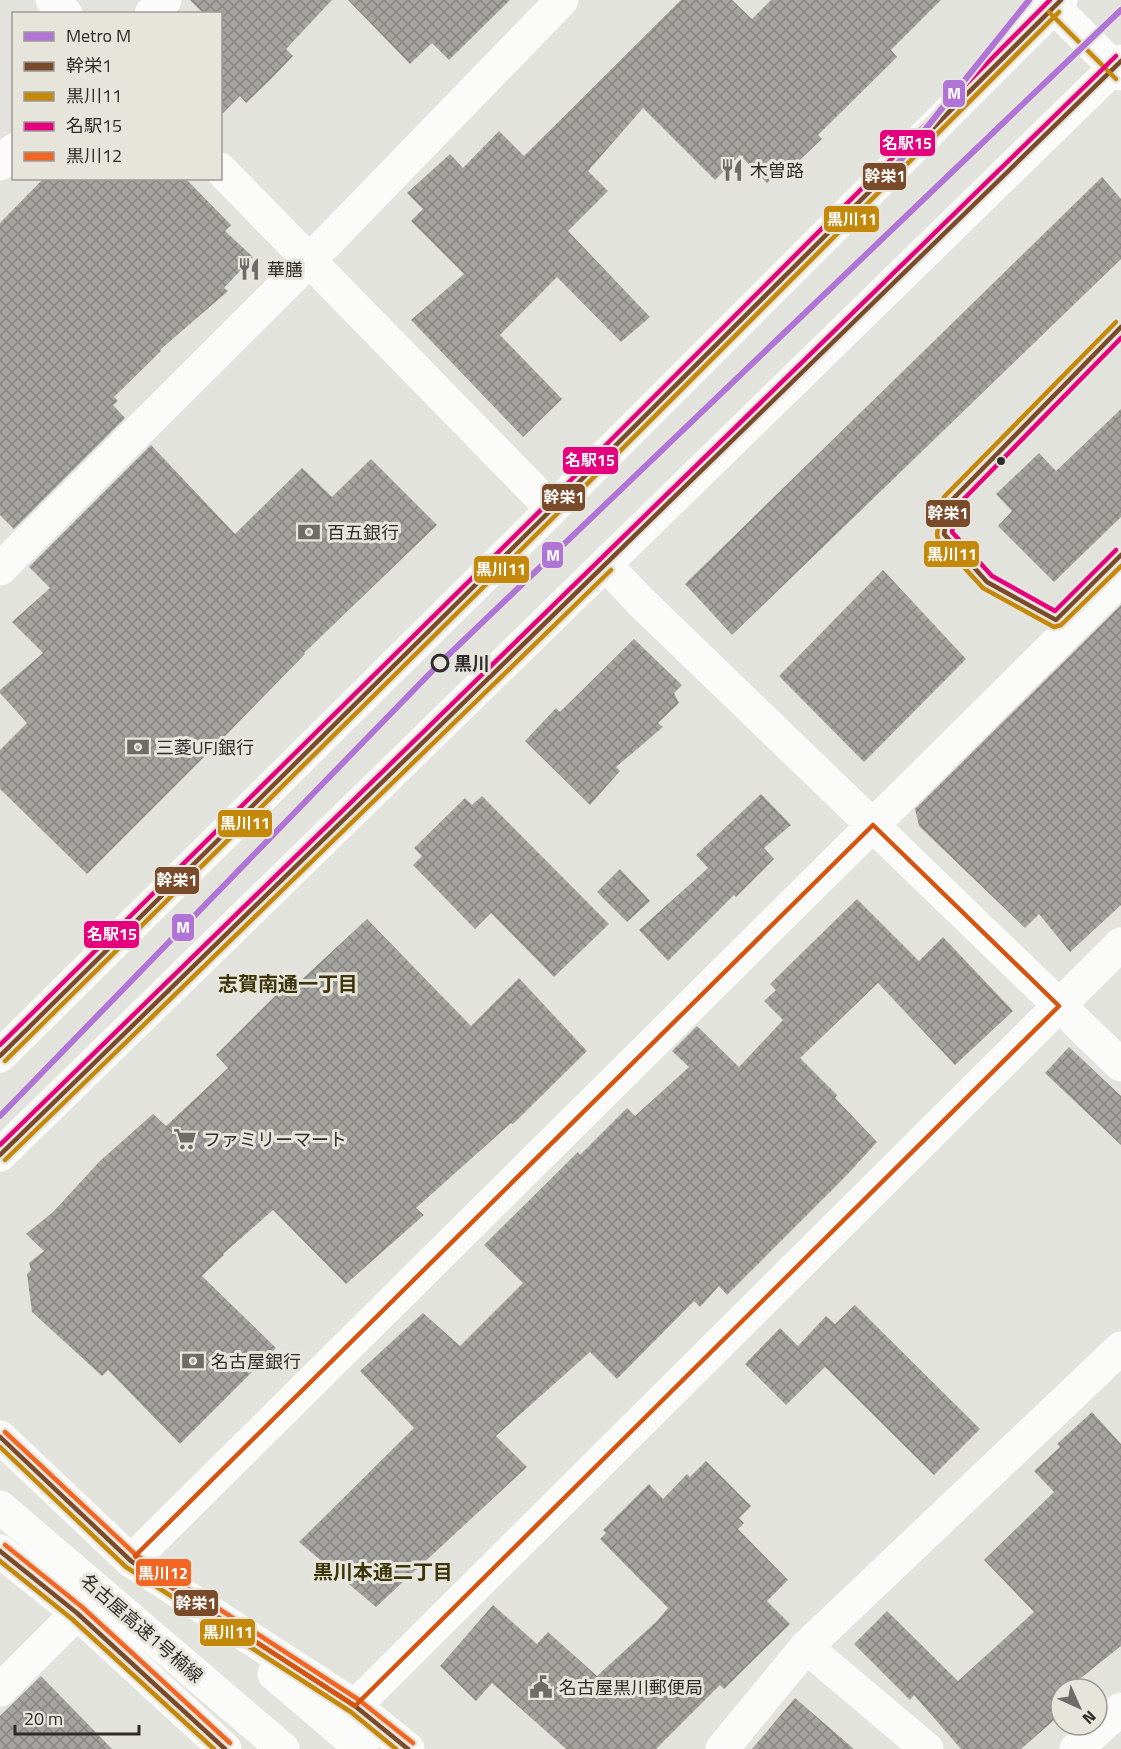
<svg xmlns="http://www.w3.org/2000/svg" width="1121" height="1749" viewBox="0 0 1121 1749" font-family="'Titillium Web','Noto Sans JP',sans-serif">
<defs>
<pattern id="building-cross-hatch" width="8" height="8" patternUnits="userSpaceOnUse" patternTransform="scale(1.5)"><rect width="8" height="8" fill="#a4a3a0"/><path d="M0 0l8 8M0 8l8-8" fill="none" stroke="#868582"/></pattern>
</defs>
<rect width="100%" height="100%" fill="#e3e3de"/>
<g fill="url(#building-cross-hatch)">
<polygon points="190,0 332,0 286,49 293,56 271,79 246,103 240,96 220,116 220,14 204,14"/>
<polygon points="348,0 510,0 449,60 432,43 410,64"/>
<polygon points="681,0 732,0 752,19 771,0 941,0 891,50 897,57 818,135 822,139 786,173 781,169 767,183 740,155 715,180 643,108 588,171 608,191 568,231 650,317 621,342 557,277 500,335 562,399 523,437 411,320 464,274 411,221 423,209 407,193 450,154 463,168 499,131 524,156"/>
<polygon points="1102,177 1121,199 1121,259 732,635 685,584"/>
<polygon points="44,178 185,178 231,225 225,231 253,257 224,288 228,291 160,350 161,351 114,397 118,401 113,405 125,418 14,529 0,515 0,223"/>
<polygon points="1121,409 1121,517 1054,582 998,526 1012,511 996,494 1039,453 1056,471"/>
<polygon points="151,445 235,534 302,468 332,497 371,459 437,525 304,653 305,654 229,732 87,874 0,789 0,750 27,723 0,693 0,690 43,653 12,622 50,588 29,567"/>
<polygon points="883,570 966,659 864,762 779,676"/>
<polygon points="1121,605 1121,905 1070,952 1039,914 1025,928 919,826 915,809"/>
<polygon points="634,639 682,685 674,693 679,703 658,723 663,727 616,767 620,771 590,805 525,741 556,708 560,712"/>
<polygon points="761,794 791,825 764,848 774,859 736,897 734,895 668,961 639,930 708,868 696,855"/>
<polygon points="482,796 609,924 554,977 491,913 475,929 413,865 422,856 414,848 465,798 472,805"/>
<polygon points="620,869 650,901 627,922 597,892"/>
<polygon points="857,899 919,961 943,937 1013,1011 955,1065 878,983 800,1058 837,1095 835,1098 877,1142 846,1176 727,1295 719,1286 700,1307 694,1301 617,1379 590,1352 496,1436 527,1467 376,1607 299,1542 414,1428 360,1371 423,1313 460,1346 523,1283 484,1245 578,1152 580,1155 627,1108 635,1116 689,1067 672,1051 697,1026 739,1067 783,1020 764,1001 776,990 770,984"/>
<polygon points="367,919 471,1026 519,978 587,1051 513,1124 511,1123 416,1208 424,1215 346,1284 273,1210 223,1254 224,1255 202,1276 276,1348 180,1444 108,1370 102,1376 32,1312 27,1274 31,1270 29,1263 44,1251 26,1234 53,1212 100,1161 153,1114 166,1126 228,1068 216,1055 292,979 297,984"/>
<polygon points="1069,1047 1121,1096 1121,1145 1045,1073"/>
<polygon points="855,1305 980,1429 934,1475 825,1367 786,1405 745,1364 780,1328 798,1346 826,1316 835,1324"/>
<polygon points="1092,1412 1121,1444 1121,1646 1067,1689 1061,1689 1061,1694 1056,1698 1059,1700 1052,1706 1060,1715 1021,1749 961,1749 914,1695 910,1700 854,1644 887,1611 958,1681 1034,1612 984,1560 1054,1492 1034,1471 1060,1447 1057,1444"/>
<polygon points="706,1461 751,1506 739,1518 744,1523 738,1529 788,1580 767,1601 790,1624 724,1689 720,1685 656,1749 566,1749 492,1683 476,1701 440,1666 493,1605 537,1644 548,1632 597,1676 657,1621 668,1608 600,1539 606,1533 603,1530 649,1484 663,1499 687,1474 690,1477"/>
<polygon points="41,1676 112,1749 0,1749 0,1716"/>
<polygon points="795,1698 854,1749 752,1749"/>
</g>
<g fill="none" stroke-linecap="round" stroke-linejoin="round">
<g stroke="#fbfbfa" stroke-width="33">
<polyline points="52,0 66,14"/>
<polyline points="1047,0 1121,74"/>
<polyline points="151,14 165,0"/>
<polyline points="0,164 14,150"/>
<polyline points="220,169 552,509"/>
<polyline points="606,565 641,602 1121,1065"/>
<polyline points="0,569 310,260 562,0"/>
<polyline points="131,1561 1121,579"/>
<polyline points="806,1647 927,1749"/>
<polyline points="0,1690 77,1613"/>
<polyline points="355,1706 1121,944"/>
<polyline points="722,1749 806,1647 1121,1348"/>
<polyline points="1076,1749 1121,1709"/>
</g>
<g stroke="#fbfbfa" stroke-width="33">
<polyline points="0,1056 552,509 1061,0"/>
<polyline points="0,1155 1121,61"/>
</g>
<g stroke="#fbfbfa" stroke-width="33">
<polyline points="0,1437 131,1561 355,1706 408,1749"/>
<polyline points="0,1507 283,1749"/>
<polyline points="0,1551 77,1613 225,1749"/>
<polyline points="274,1674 362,1749"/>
</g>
<g stroke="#e6e4db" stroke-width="9">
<g id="bus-1">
<polyline points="1121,327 950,502 944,534 987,582 1056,620 1121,555"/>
<polyline points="0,1056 552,509 1061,0"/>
<polyline points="0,1155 1121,61"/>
<polyline points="0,1437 131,1561 355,1706 408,1749"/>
<polyline points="0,1551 77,1613 225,1749"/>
</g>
</g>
<g stroke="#e6e4db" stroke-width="9">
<g id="bus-2">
<polyline points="1049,12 1116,79"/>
<polyline points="1116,322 944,497 937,534 938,539 983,588 1054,627 1061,625 1121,566"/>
<polyline points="5,1061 557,514 1059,12"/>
<polyline points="5,1160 611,570"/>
<polyline points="0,1447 126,1567 351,1712 396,1749"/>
<polyline points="0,1561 72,1619 214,1749"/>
</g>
</g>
<g stroke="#e6e4db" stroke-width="9">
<g id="bus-3">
<polyline points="1116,550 1055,611 992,576 952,532 957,506 1121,338"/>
<polyline points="0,1045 547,504 1050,0"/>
<polyline points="0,1145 1116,56"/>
</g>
</g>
<g stroke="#e6e4db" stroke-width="9">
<g id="bus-4">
<polyline points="5,1432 136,1555 359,1700 413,1743"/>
<polyline points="5,1545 82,1607 230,1743"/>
</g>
</g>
<use href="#bus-1" stroke="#7a4b2a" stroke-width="4.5"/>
<use href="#bus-2" stroke="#c4880a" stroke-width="4.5"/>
<use href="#bus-3" stroke="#e5007d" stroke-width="4.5"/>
<use href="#bus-4" stroke="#f26522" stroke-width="4.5"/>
<g stroke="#e6e4db" stroke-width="10">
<g id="metro-1">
<polyline points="879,187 1029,0"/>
<polyline points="0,1116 440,663 1121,10"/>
</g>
</g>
<use href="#metro-1" stroke="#b074d6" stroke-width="6"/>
</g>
<path fill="none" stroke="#d5540f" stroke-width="4.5" stroke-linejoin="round" d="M 873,825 L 1059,1006 L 355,1706 L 171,1587 L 135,1556 Z"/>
<defs>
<g id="restaurant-bare" transform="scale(1.8)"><path d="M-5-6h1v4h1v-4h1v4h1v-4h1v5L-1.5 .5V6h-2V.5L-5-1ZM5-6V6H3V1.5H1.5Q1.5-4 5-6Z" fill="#6d6c68" stroke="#e6e4db" stroke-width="2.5" paint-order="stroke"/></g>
<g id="bank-bare" transform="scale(1.8)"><path d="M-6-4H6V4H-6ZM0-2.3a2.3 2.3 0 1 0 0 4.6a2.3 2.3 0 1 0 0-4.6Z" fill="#6d6c68" stroke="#e6e4db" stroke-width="2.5" paint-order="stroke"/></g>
<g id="supermarket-bare" transform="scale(1.8)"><path d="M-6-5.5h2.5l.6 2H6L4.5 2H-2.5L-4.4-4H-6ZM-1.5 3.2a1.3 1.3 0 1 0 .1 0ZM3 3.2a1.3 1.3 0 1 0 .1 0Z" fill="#6d6c68" stroke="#e6e4db" stroke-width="2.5" paint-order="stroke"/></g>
<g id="civic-bare" transform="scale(1.8)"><path d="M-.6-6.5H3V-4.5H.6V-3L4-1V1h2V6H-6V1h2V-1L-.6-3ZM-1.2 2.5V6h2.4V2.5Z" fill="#6d6c68" stroke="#e6e4db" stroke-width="2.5" paint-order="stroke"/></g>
</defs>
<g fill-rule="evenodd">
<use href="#restaurant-bare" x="732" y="170"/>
<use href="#restaurant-bare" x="249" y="269"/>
<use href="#bank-bare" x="309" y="532"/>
<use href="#bank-bare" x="138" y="747"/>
<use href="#supermarket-bare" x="185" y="1139"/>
<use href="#bank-bare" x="193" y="1361"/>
<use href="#civic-bare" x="541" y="1687"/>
</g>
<circle fill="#2d2c29" stroke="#e6e4db" stroke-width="2" cx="1001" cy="461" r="5"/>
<circle fill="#e6e4db" stroke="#2d2c29" stroke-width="3" cx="440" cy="663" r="8"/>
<g text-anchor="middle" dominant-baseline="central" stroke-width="6" stroke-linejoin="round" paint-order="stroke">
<g font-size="18" fill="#2d2c29" stroke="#e6e4db" text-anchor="start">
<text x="750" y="170">木曽路</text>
<text x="267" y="269">華膳</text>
<text x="327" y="532">百五銀行</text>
<text x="156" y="747">三菱UFJ銀行</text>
<text x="203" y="1139">ファミリーマート</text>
<text x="211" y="1361">名古屋銀行</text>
<text x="559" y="1687">名古屋黒川郵便局</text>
</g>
<g font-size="18" font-weight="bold" fill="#2d2c29" stroke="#e6e4db" text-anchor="start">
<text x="454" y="663">黒川</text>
</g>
<g font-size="18" fill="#2d2c29" stroke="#e6e4db">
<text transform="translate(142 1628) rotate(41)">名古屋高速1号楠線</text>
</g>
<g font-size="20" font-weight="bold" fill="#3c350a" stroke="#e6e4db">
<text x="288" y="983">志賀南通一丁目</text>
<text x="383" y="1571">黒川本通二丁目</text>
</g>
</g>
<g stroke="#e6e4db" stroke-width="2">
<rect x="942" y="79" width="24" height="29" rx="6" fill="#b074d6"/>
<rect x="879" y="129" width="57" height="28" rx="6" fill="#e5007d"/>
<rect x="862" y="162" width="45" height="29" rx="6" fill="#7a4b2a"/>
<rect x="823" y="205" width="57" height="28" rx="6" fill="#c4880a"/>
<rect x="562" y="446" width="57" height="29" rx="6" fill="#e5007d"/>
<rect x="541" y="483" width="45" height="29" rx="6" fill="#7a4b2a"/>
<rect x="925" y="499" width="46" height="29" rx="6" fill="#7a4b2a"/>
<rect x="923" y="540" width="57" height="28" rx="6" fill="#c4880a"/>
<rect x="541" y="541" width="23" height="28" rx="6" fill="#b074d6"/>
<rect x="473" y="555" width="57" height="29" rx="6" fill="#c4880a"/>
<rect x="217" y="809" width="56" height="29" rx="6" fill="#c4880a"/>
<rect x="154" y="866" width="46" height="29" rx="6" fill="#7a4b2a"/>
<rect x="171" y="913" width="24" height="29" rx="6" fill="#b074d6"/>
<rect x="83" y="920" width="57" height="29" rx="6" fill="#e5007d"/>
<rect x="135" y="1558" width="57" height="29" rx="6" fill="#f26522"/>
<rect x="173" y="1589" width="46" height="28" rx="6" fill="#7a4b2a"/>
<rect x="199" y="1618" width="57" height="29" rx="6" fill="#c4880a"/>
</g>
<g font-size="16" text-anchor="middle" font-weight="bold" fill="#fff">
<text x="954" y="99">M</text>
<text x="907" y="149">名駅15</text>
<text x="885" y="182">幹栄1</text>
<text x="852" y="225">黒川11</text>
<text x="590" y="466">名駅15</text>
<text x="564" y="503">幹栄1</text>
<text x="948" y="519">幹栄1</text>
<text x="952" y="560">黒川11</text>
<text x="553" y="561">M</text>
<text x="501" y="575">黒川11</text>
<text x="245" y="829">黒川11</text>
<text x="177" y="886">幹栄1</text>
<text x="183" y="933">M</text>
<text x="112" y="940">名駅15</text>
<text x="163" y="1579">黒川12</text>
<text x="196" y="1609">幹栄1</text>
<text x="228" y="1638">黒川11</text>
</g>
<rect x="12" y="12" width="210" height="168" fill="#e6e4db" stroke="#9c9a94" stroke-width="1.5"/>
<rect x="24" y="32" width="30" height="9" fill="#b074d6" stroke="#9c9a94" stroke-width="1.5"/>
<text x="66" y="42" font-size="18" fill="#2d2c29">Metro M</text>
<rect x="24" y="62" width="30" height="9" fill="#7a4b2a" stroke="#9c9a94" stroke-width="1.5"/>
<text x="66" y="72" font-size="18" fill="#2d2c29">幹栄1</text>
<rect x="24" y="92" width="30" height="9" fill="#c4880a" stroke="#9c9a94" stroke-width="1.5"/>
<text x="66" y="102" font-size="18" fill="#2d2c29">黒川11</text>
<rect x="24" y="122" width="30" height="9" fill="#e5007d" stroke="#9c9a94" stroke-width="1.5"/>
<text x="66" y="132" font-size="18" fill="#2d2c29">名駅15</text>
<rect x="24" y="152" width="30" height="9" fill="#f26522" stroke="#9c9a94" stroke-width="1.5"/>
<text x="66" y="162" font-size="18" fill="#2d2c29">黒川12</text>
<g transform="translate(1079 1707) rotate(135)"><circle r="28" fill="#e6e4db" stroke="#9c9a94" stroke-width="1.5"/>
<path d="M0-4.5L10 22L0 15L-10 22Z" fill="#6d6c68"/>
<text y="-9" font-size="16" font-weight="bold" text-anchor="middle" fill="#2d2c29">N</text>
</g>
<path d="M15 1725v9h124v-9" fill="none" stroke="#2d2c29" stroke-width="3"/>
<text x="24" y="1725" font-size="18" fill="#2d2c29" stroke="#e6e4db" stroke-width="4.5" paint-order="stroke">20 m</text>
</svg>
